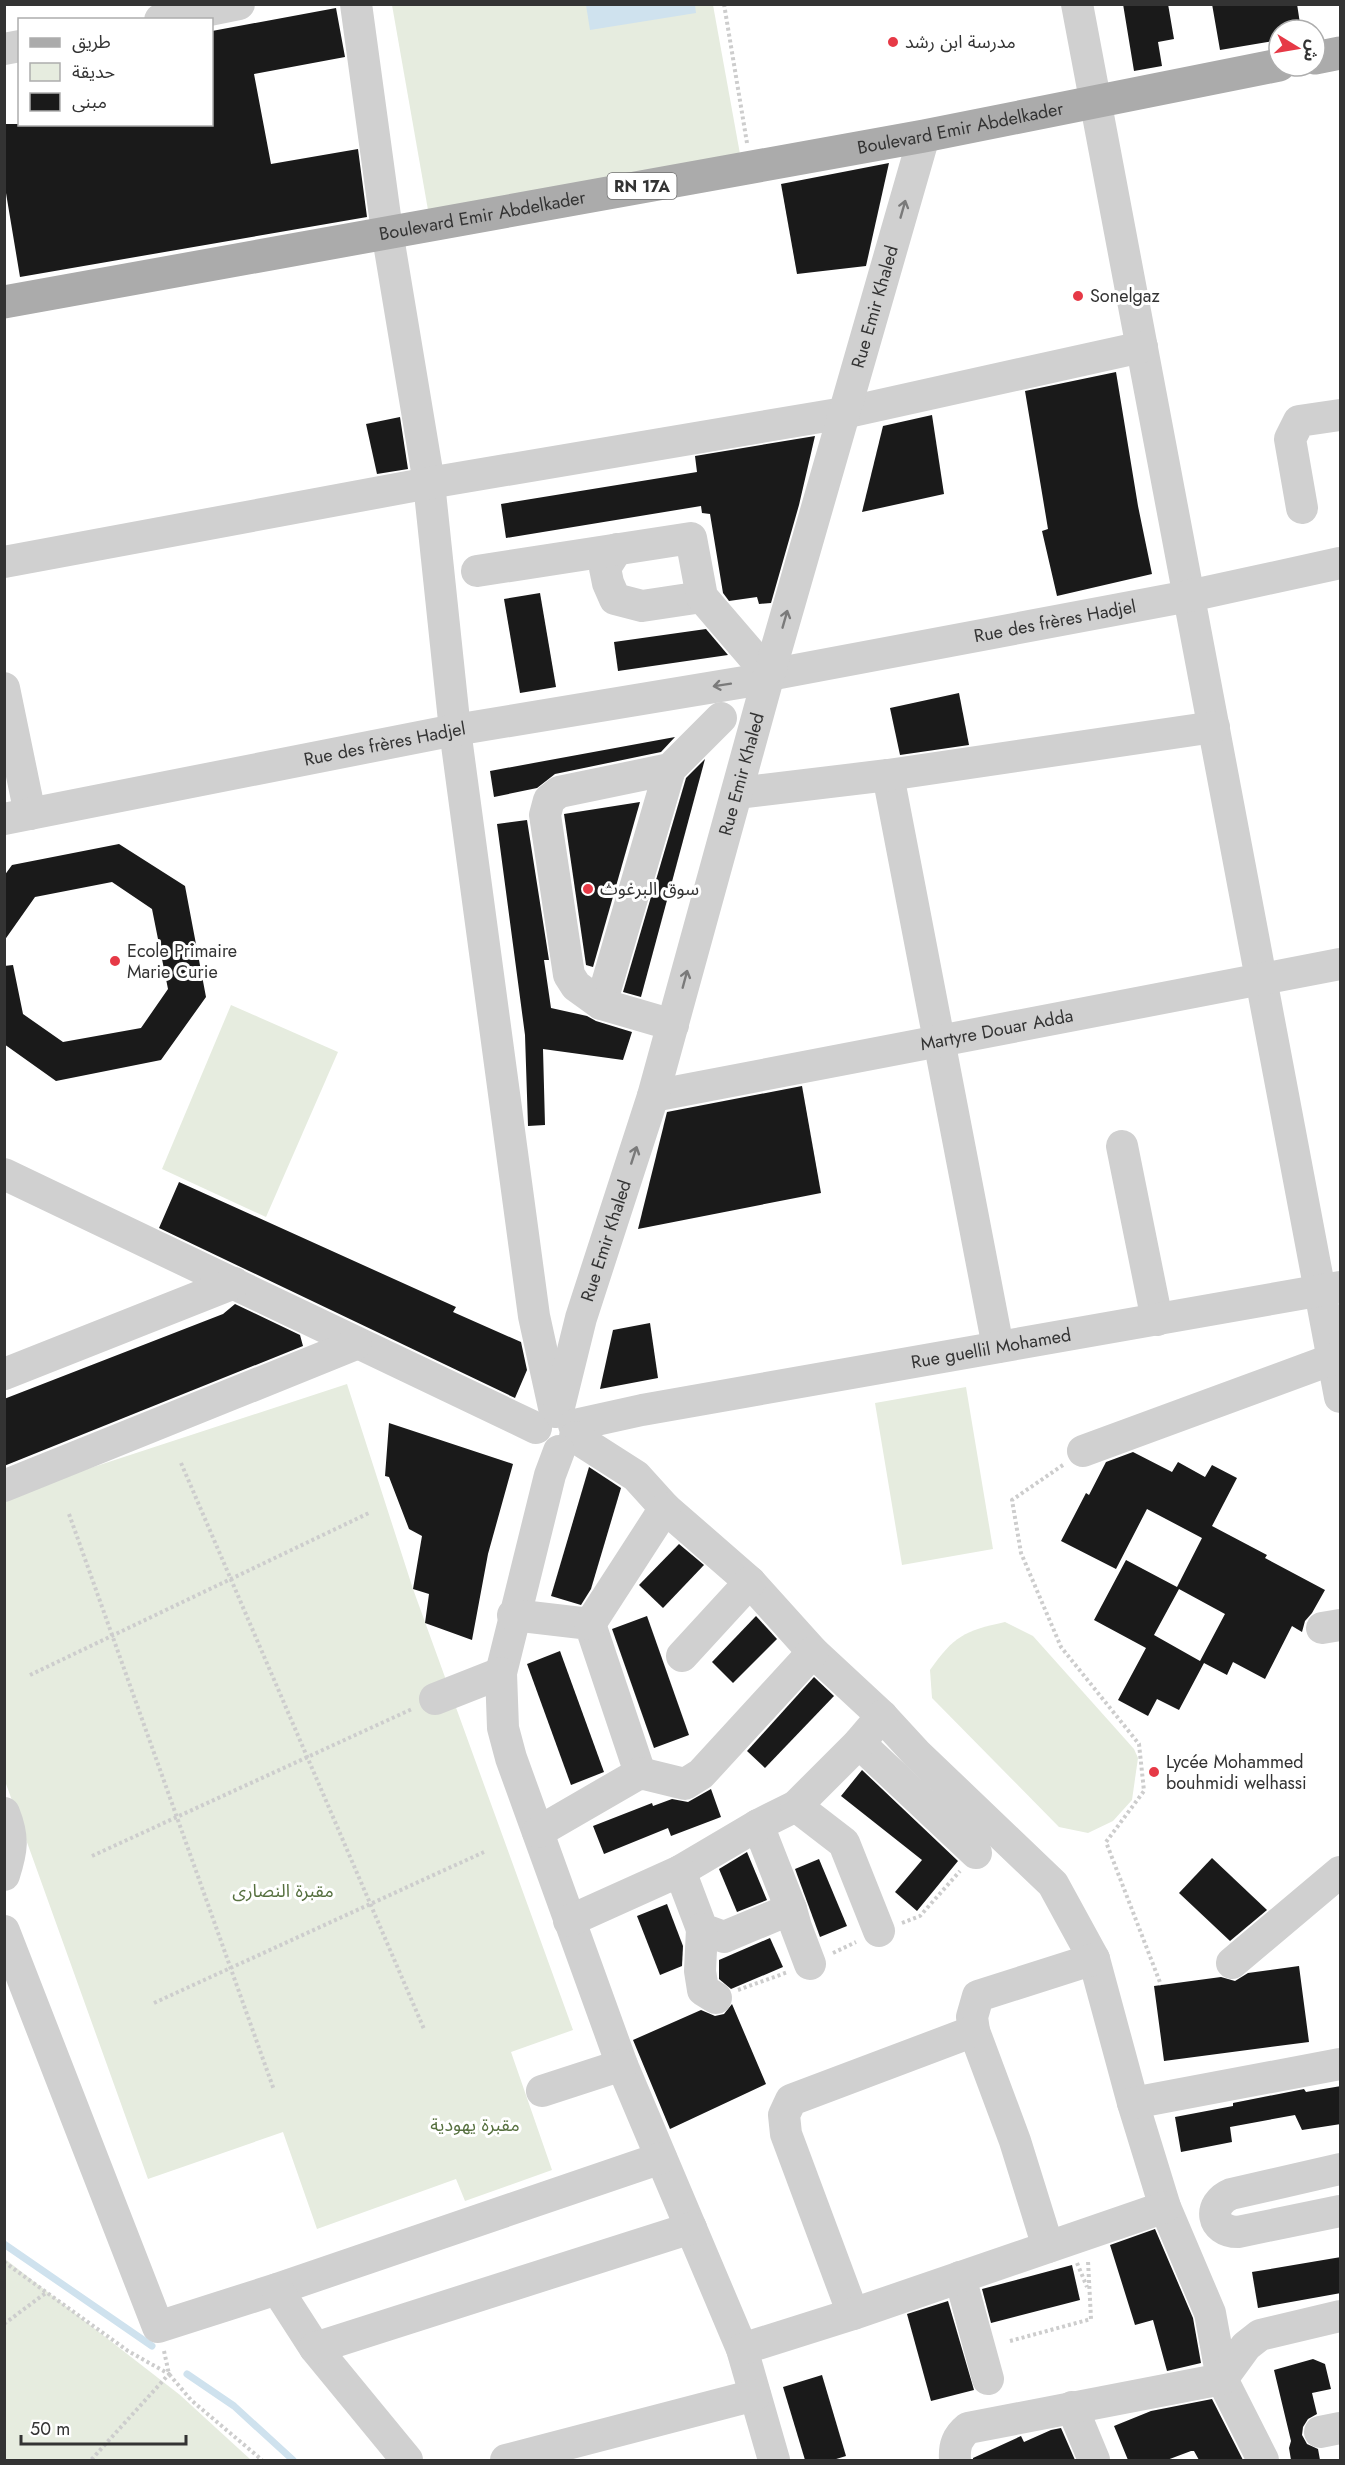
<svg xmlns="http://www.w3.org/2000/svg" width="1345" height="2465" viewBox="0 0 1345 2465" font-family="Jost,'Noto Sans Arabic',sans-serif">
<rect width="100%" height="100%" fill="#fff"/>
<g fill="#e6ecdf">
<polygon points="392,5 713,5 740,154 428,210"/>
<polygon points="231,1005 338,1052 266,1217 162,1169"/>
<polygon points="347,1384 413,1589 573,2030 511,2052 552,2170 465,2201 456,2179 317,2229 283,2132 148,2179 5,1781 5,1498 17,1492"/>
<polygon points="966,1387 993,1549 902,1565 875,1403"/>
<path d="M 1005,1622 L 1033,1636 L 1134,1749 L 1138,1758 L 1132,1800 L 1113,1821 L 1088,1833 L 1059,1827 L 932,1698 L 930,1670 C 954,1636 964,1631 1005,1622 Z"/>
<polygon points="5,2259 180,2395 251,2460 5,2460"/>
</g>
<polygon fill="#cfe2ee" points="586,5 695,5 696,13 590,30"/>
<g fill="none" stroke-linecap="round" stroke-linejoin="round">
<g stroke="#cfe2ee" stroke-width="7">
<polyline points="4,2244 152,2346"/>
<polyline points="187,2374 234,2406 293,2460"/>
</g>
</g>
<g fill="#1a1a1a" fill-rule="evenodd">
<polygon points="1123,4 1168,4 1174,39 1158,42 1162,66 1134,71"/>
<polygon points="1212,4 1297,4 1301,30 1279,30 1279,40 1220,50"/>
<polygon points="336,8 345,57 254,74 271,164 358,149 367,217 20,277 4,181 4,124 212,124 212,31"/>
<polygon points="889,163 866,266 797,274 781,184"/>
<polygon points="1116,372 1138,506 1152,574 1057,596 1042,531 1048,529 1025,391"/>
<polygon points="932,415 944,494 862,512 883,426"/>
<polygon points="400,417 408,469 377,474 366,424"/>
<polygon points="815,436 799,505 771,603 759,604 757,597 729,601 723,593 710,514 702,513 701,506 506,538 501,504 697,472 695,456"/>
<polygon points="540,593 556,687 520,693 504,599"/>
<polygon points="706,629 728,655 618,671 614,642"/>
<polygon points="959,693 969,745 900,755 890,708"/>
<polygon points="675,737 661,752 555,774 537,788 494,797 490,771"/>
<polygon points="705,759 641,997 623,992 686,778"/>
<polygon points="640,802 593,967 586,965 564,814"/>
<polygon points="527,820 549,960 544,960 551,1008 587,1016 596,1021 632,1032 623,1060 543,1049 545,1125 528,1126 525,1035 497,824"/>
<polygon points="119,844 185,886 206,997 161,1060 56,1081 4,1044 4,966 13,965 23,1014 63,1042 141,1028 168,989 152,909 112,882 35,897 4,941 4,876 12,865"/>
<polygon points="802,1086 821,1193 638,1229 667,1112"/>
<polygon points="179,1182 456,1307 453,1312 521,1342 527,1370 515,1398 159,1228"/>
<polygon points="235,1304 300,1335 303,1346 4,1466 4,1399 223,1314"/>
<polygon points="650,1323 658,1378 600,1389 613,1330"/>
<polygon points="389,1423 513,1464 488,1554 472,1640 425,1623 429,1594 413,1589 422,1536 409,1529 389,1477 385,1476"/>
<path d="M 1133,1452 L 1172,1472 L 1178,1462 L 1205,1477 L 1212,1465 L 1237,1478 L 1212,1526 L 1267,1555 L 1265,1558 L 1325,1590 L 1312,1613 L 1305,1621 L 1302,1632 L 1292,1626 L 1265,1679 L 1233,1662 L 1227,1675 L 1204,1663 L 1179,1710 L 1157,1699 L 1148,1716 L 1118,1700 L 1146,1648 L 1094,1620 L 1126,1560 L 1177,1587 L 1202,1538 L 1147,1509 L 1116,1569 L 1061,1541 L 1086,1493 L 1089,1495 L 1106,1462 ZM 1179,1589 L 1225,1614 L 1200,1661 L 1154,1635 Z"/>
<polygon points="589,1467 621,1488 591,1589 581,1605 551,1596"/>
<polygon points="679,1544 704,1565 663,1608 639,1585"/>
<polygon points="647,1616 689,1735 654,1748 612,1629"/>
<polygon points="756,1616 777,1639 733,1683 712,1662"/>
<polygon points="560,1651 604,1772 571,1785 527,1664"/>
<polygon points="814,1677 834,1696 765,1768 747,1751"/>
<polygon points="862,1770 958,1861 917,1911 895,1892 922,1860 841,1796"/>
<polygon points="711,1789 721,1817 671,1836 668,1828 604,1854 593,1826 652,1803 653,1806 672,1799 688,1802"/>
<polygon points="747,1852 767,1900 737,1912 719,1869"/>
<polygon points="1212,1858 1267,1910 1230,1941 1179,1893"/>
<polygon points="819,1859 847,1926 820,1937 795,1869"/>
<polygon points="667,1904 683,1946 682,1966 660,1975 637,1916"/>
<polygon points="770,1938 783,1967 731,1989 719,1979 719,1960"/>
<polygon points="1299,1966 1309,2042 1164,2061 1154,1986 1221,1977 1235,1981 1248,1973"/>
<polygon points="732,2004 766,2084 670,2129 633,2040 701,2010 715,2016 724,2014"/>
<polygon points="1341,2086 1341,2124 1302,2130 1295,2115 1230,2127 1232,2142 1181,2152 1175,2117 1233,2106 1233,2103 1304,2089 1306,2092"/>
<polygon points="1155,2229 1193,2318 1201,2363 1167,2371 1153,2320 1135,2325 1110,2245"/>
<polygon points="1341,2257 1341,2293 1258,2308 1252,2272"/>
<polygon points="1072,2265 1080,2300 991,2323 982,2289"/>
<polygon points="948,2301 974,2390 931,2401 907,2314"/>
<polygon points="1313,2359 1325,2364 1331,2389 1312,2393 1317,2414 1308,2419 1303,2427 1302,2435 1307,2444 1318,2449 1320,2460 1291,2460 1289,2448 1291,2441 1274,2370"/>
<polygon points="822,2375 846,2456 833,2460 805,2460 783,2387"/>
<polygon points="1212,2399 1243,2460 1199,2460 1194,2451 1191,2451 1167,2460 1128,2460 1114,2426 1151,2411"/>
<polygon points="1061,2428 1075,2460 973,2460 973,2458 1021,2436 1024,2442 1051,2430"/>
</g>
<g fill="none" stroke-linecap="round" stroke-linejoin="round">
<g stroke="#cdcdcd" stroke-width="4" stroke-dasharray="3 3" stroke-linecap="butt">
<polyline points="724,4 747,143"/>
<polyline points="181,1463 424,2029"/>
<polyline points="1063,1465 1012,1500 1021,1553 1061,1647 1139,1744 1144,1791 1106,1842 1161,1985"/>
<polyline points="69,1514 274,2090"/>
<polyline points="30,1675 371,1512"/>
<polyline points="92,1856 412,1709"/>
<polyline points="902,1923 920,1916 960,1871"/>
<polyline points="833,1953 856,1942"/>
<polyline points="738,1990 788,1972"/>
<polyline points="154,2003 484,1852"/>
<polyline points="4,2262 128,2351 169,2374 91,2460"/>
<polyline points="1077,2263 1087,2287"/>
<polyline points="4,2324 47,2292"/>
<polyline points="1010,2341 1091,2319 1088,2261"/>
<polyline points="164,2351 169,2374 191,2400 262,2460"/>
</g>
<g stroke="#d0d0d0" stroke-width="32">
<polyline points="356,4 387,231 429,483 455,730 534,1316 555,1412"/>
<polyline points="1077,4 1340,1397"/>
<polyline points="160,20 239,4"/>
<polyline points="4,49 20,46"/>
<polyline points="1302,508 1290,439 1299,421 1340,415"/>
<polyline points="617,549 605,568 608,583 615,599 642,606 702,597"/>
<polyline points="4,562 429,483 844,413 1142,347"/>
<polyline points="477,571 691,538 702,597 769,675"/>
<path id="s1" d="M 769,675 L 1189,596 L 1340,563"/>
<polyline points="4,688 30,814"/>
<polyline points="670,769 559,792 549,800 545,815 569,975 576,986 601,1004 670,769 721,718"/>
<polyline points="888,775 998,1347"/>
<polyline points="737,793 888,775 1214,727"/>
<path id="s2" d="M 4,819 L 455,730 L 768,678"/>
<polyline points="601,1004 673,1025"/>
<path id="s3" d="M 653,1096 L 1340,964"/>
<polyline points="1122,1146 1157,1320"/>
<polyline points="4,1174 536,1428"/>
<polyline points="4,1374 234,1283"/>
<path id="s4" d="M 558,1411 L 581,1318 L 653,1096 L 768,678 L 924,136"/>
<path id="s5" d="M 574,1425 L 642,1410 L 1340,1287"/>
<polyline points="575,1437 636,1476 665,1508 750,1582 813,1652 882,1716 917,1754 1053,1884 1094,1959 1133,2103 1165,2207 1210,2313 1222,2379 1263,2460"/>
<polyline points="559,1451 550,1475 501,1673 503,1728 511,1758 622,2065 742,2349 774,2460"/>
<polyline points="1083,1451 1333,1359"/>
<polyline points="4,1486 356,1344"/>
<polyline points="513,1615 590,1624 640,1773"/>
<polyline points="590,1624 665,1508"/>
<polyline points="1322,1628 1340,1625"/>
<polyline points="682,1656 750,1582"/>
<polyline points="435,1699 501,1673"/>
<polyline points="859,1743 976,1853"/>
<path d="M 4,1813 C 14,1838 12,1850 4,1875"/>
<polyline points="758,1825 791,1909"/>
<polyline points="538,1832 640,1773 685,1784 701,1774 813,1652"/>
<polyline points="680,1871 758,1825 796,1806"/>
<polyline points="569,1921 680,1871 702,1929 724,1937 791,1909 796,1927 810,1964"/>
<polyline points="702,1929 700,1971 703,1990 716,1998"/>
<polyline points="4,1931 158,2327 277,2289 661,2158"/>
<polyline points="879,1931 844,1843 796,1806 859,1743 882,1716"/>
<polyline points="1232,1963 1340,1872"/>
<polyline points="542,2091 622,2065"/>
<polyline points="1133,2103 1340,2064"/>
<path d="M 1340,2169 L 1231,2194 C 1207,2204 1211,2232 1238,2232 L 1340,2211"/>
<polyline points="1048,2247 1015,2141 974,2031 972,2017 978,1996 1094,1959"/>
<polyline points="960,2277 988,2379"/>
<polyline points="277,2289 315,2348 407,2460"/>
<polyline points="853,2314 786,2134 784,2115 791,2100 974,2031"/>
<polyline points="315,2348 691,2228"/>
<polyline points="742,2349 853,2314 1165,2207"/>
<polyline points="1072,2407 1094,2460"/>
<polyline points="1320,2432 1340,2428"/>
<polyline points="506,2460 755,2395"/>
<path d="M 955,2460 C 954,2446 957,2437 968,2428 L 1222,2379 L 1246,2346 L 1260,2335 L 1340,2316"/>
</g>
<g stroke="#ababab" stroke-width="33">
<polyline points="1315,58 1340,53"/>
<path id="s6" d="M 4,302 L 924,136 L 1279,65"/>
</g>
</g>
<defs><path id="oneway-shaft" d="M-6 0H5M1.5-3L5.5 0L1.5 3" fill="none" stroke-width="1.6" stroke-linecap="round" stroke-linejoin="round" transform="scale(1.5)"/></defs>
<g stroke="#7a7a7a">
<use href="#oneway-shaft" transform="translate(903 209) rotate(-74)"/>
<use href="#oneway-shaft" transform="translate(785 619) rotate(-74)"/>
<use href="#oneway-shaft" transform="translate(722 685) rotate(171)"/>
<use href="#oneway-shaft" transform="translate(685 979) rotate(-75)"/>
<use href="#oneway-shaft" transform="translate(634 1155) rotate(-72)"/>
</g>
<g fill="#e63946" stroke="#fff" stroke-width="2">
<circle cx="893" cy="42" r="6"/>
<circle cx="1078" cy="296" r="6"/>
<circle cx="588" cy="889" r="6"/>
<circle cx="115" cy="961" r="6"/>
<circle cx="1154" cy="1772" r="6"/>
</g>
<g text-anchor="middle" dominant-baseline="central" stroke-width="6" stroke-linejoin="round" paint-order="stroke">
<rect fill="#fff" stroke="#707070" stroke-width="1.5" x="607.5" y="173" width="69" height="26" rx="4.5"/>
<g font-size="16" font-weight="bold" fill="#333">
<text x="642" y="186">RN 17A</text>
</g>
<g font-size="18" fill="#333" stroke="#fff" text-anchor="start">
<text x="905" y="42">مدرسة ابن رشد</text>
<text x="1090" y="296">Sonelgaz</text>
<text x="600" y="889">سوق البرغوث</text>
<text x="127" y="951">Ecole Primaire<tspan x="127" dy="21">Marie Curie</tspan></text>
<text x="1166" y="1762">Lycée Mohammed<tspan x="1166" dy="21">bouhmidi welhassi</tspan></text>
</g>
<g font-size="18" fill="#333" stroke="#fff">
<text stroke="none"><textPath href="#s6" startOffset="972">Boulevard Emir Abdelkader</textPath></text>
<text stroke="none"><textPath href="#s6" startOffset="486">Boulevard Emir Abdelkader</textPath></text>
<text stroke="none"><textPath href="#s4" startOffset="1149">Rue Emir Khaled</textPath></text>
<text stroke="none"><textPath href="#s1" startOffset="291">Rue des frères Hadjel</textPath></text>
<text stroke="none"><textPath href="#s2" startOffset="388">Rue des frères Hadjel</textPath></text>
<text stroke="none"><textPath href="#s4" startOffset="663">Rue Emir Khaled</textPath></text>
<text stroke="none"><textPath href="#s3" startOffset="350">Martyre Douar Adda</textPath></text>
<text stroke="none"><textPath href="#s4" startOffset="177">Rue Emir Khaled</textPath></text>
<text stroke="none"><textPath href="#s5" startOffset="424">Rue guellil Mohamed</textPath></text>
</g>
<g font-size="18" fill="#56703f" stroke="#fff">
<text x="283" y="1891">مقبرة النصارى</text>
<text x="475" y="2125">مقبرة يهودية</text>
</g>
</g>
<rect width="1345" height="2465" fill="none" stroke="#333333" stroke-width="12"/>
<rect x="18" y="18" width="195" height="108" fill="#ffffff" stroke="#adadad" stroke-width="1.5"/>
<rect x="30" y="38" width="30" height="9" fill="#ababab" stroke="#adadad" stroke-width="1.5"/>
<text x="72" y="48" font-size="18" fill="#333333">طريق</text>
<rect x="30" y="63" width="30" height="18" fill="#e6ecdf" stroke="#adadad" stroke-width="1.5"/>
<text x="72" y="78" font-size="18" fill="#333333">حديقة</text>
<rect x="30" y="93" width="30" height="18" fill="#1a1a1a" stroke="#adadad" stroke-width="1.5"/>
<text x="72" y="108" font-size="18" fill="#333333">مبنى</text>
<g transform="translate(1297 48) rotate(101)"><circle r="28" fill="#ffffff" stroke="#adadad" stroke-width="1.5"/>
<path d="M0-4.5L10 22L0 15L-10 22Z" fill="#e63946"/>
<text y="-9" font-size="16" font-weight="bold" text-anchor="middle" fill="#333333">ش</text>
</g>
<path d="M21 2435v9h165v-9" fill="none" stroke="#333333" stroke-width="3"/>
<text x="30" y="2435" font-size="18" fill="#333333" stroke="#ffffff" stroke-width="4.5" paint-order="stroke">50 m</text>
</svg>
